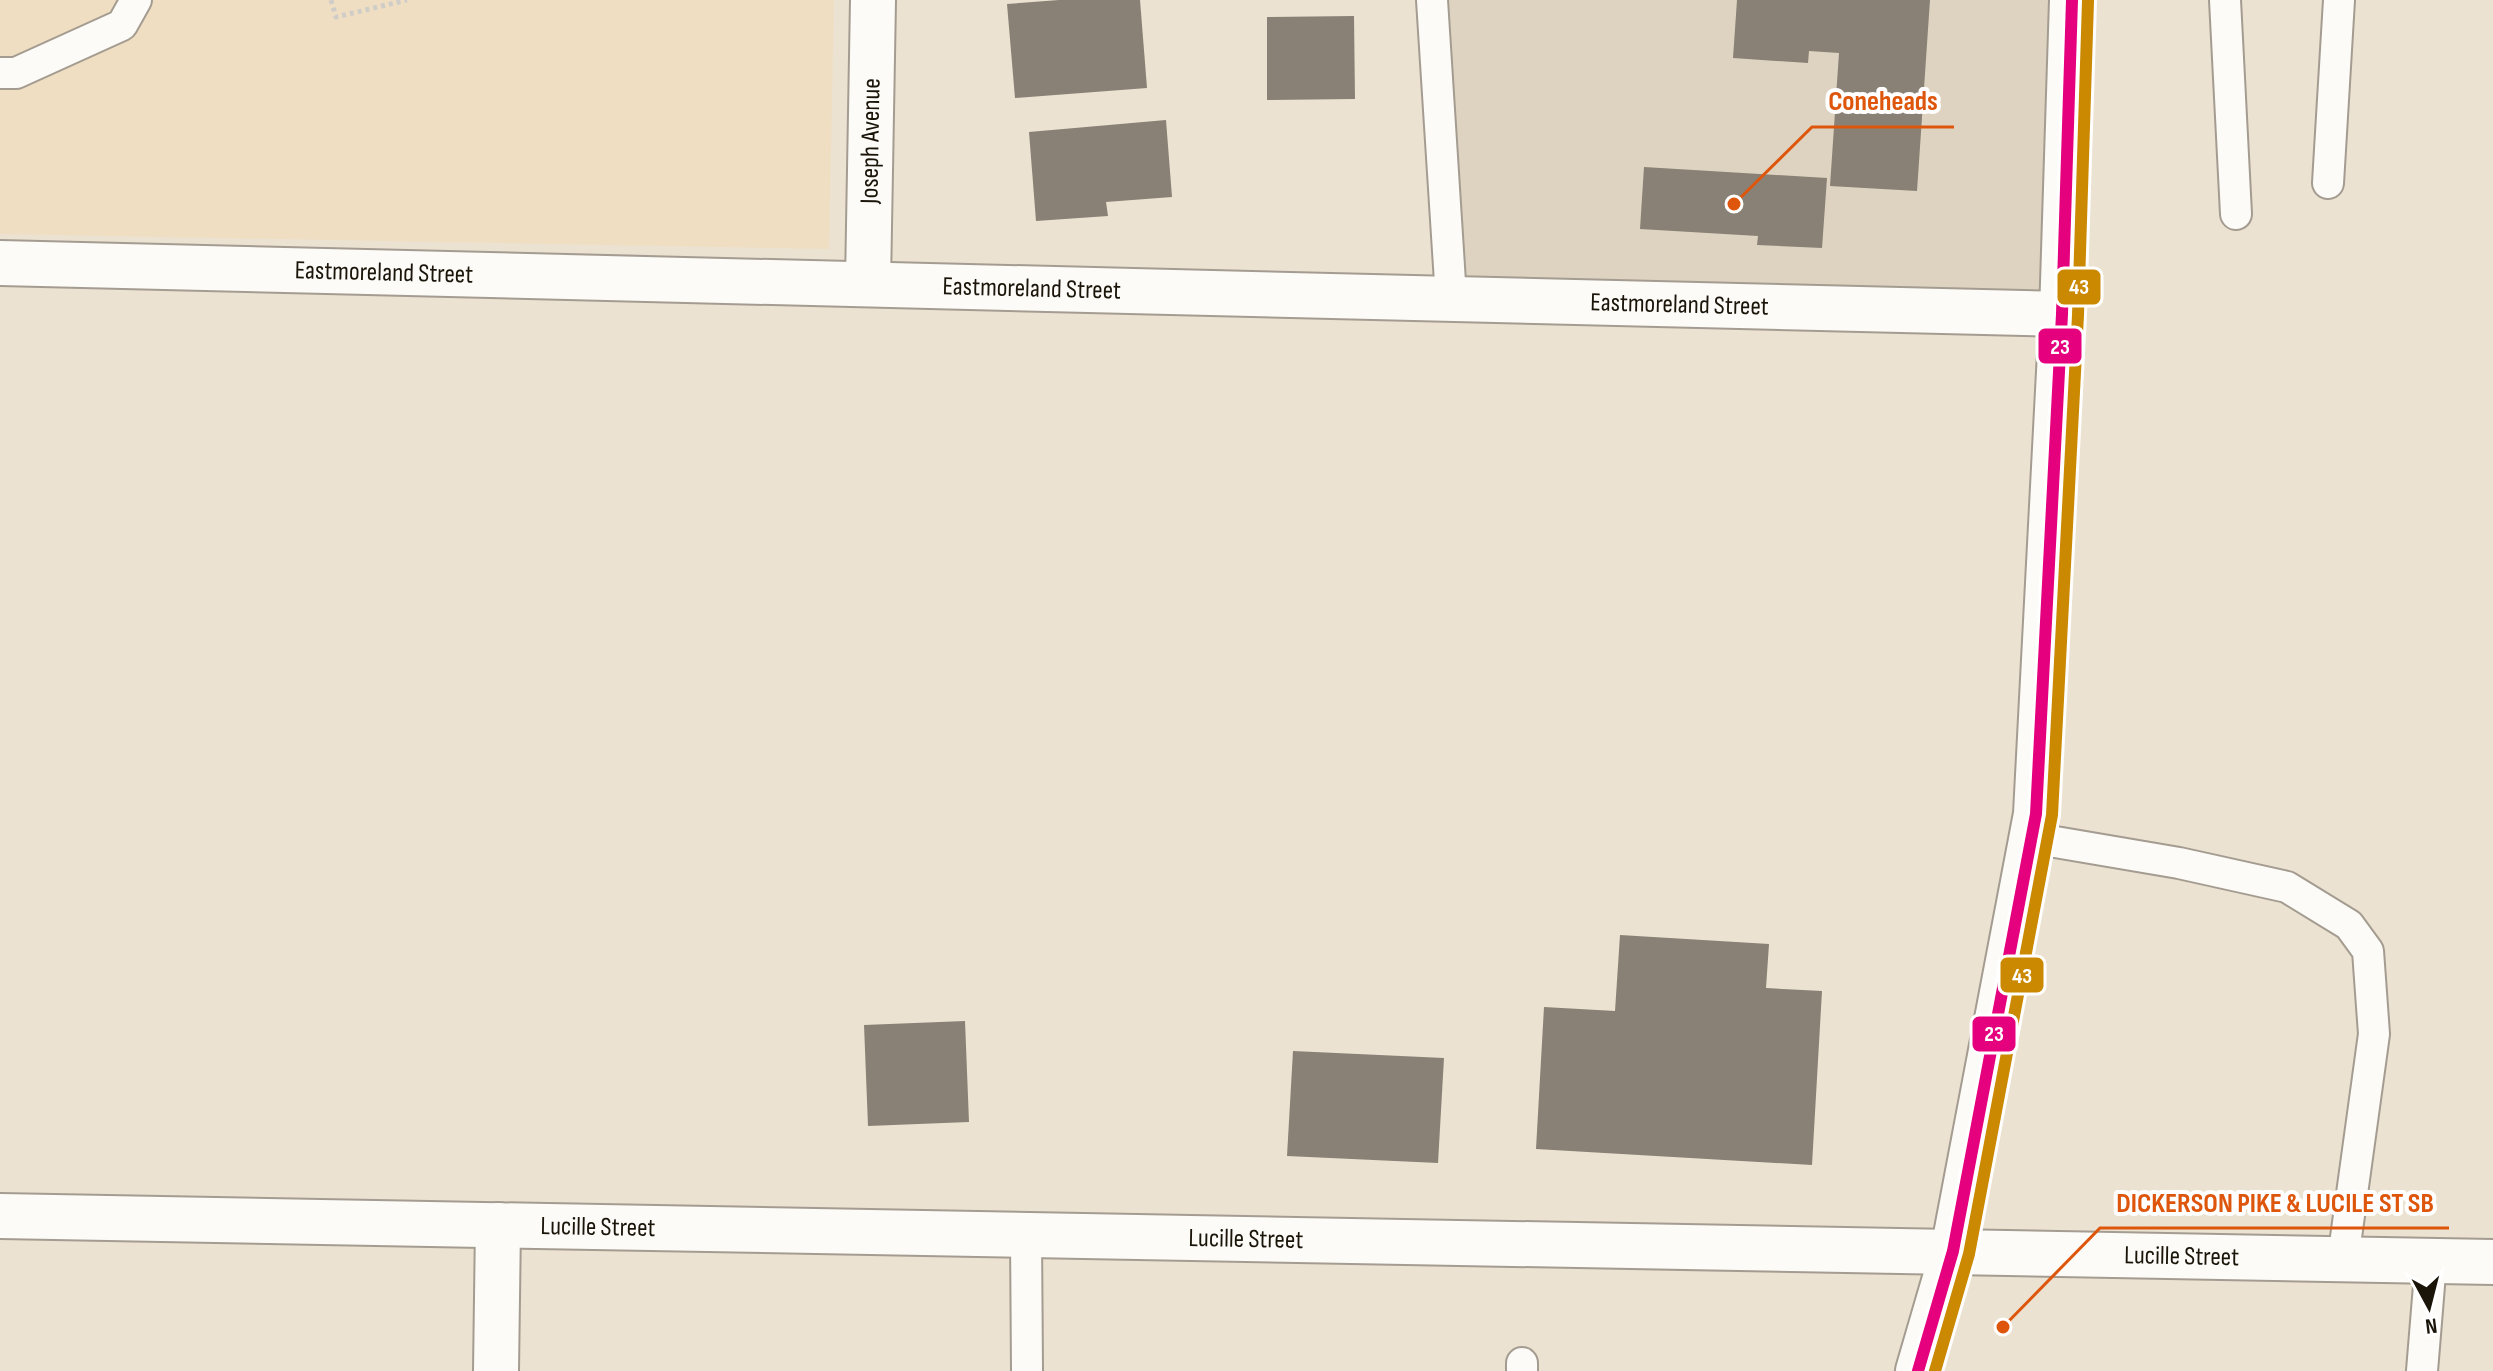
<svg xmlns="http://www.w3.org/2000/svg" width="2493" height="1371" viewBox="0 0 2493 1371" font-family="'Sofia Sans Condensed',sans-serif">
<rect width="100%" height="100%" fill="#ece2d1"/>
<polygon fill="#ddd3c0" points="1432,0 2072,0 2062,314 1451,298"/>
<polygon fill="#efdec2" points="0,0 834,0 829,249 0,234"/>
<g fill="#898175">
<polygon points="1059,0 1140,0 1147,88 1015,98 1007,4"/>
<polygon points="1737,0 1930,0 1917,191 1830,186 1839,53 1809,51 1808,63 1733,58"/>
<polygon points="1354,16 1355,99 1267,100 1267,17"/>
<polygon points="1166,120 1172,197 1106,202 1108,216 1036,221 1029,132"/>
<polygon points="1644,167 1827,178 1822,248 1757,245 1758,236 1640,229"/>
<polygon points="1620,935 1769,944 1766,988 1822,991 1812,1165 1536,1149 1544,1007 1615,1011"/>
<polygon points="965,1021 969,1122 868,1126 864,1025"/>
<polygon points="1293,1051 1444,1058 1438,1163 1287,1156"/>
</g>
<g fill="none" stroke-linecap="round" stroke-linejoin="round">
<g stroke="#a49c90" stroke-width="34">
<g id="service">
<polyline points="1432,0 1451,298"/>
<polyline points="2225,0 2236,214"/>
<polyline points="0,73 16,73 122,25 136,0"/>
<polyline points="2328,183 2339,0"/>
<polyline points="2032,838 2179,863 2287,887 2349,925 2368,951 2374,1034 2343,1259"/>
<polyline points="1026,1234 1027,1371"/>
<polyline points="1522,1371 1522,1363"/>
<polyline points="2422,1371 2431,1261"/>
</g>
</g>
<g stroke="#a49c90" stroke-width="48">
<g id="minor">
<path id="s1" d="M 0,263 L 2062,314"/>
<path id="s2" d="M 868,283 L 873,0"/>
<path id="s3" d="M 0,1216 L 2493,1262"/>
<polyline points="496,1371 498,1225"/>
</g>
</g>
<g stroke="#a49c90" stroke-width="48">
<polyline id="primary" points="1918,1371 1953,1251 2036,814 2062,314 2072,0"/>
</g>
<polyline stroke="#d0cdc8" stroke-width="5" stroke-dasharray="4 4" stroke-linecap="butt" points="331,0 336,17 407,0"/>
<use href="#service" stroke="#fcfbf8" stroke-width="30"/>
<use href="#minor" stroke="#fcfbf8" stroke-width="44"/>
<use href="#primary" stroke="#fcfbf8" stroke-width="44"/>
<g stroke="#fff" stroke-width="18">
<polyline id="bus-1" points="1918,1371 1953,1251 2036,814 2062,314 2072,0"/>
</g>
<g stroke="#fff" stroke-width="18">
<polyline id="bus-2" points="1935,1371 1969,1254 2052,815 2078,315 2088,1"/>
</g>
<use href="#bus-1" stroke="#e5007d" stroke-width="12"/>
<use href="#bus-2" stroke="#cb8902" stroke-width="12"/>
</g>
<g text-anchor="middle" dominant-baseline="central" stroke-width="8" stroke-linejoin="round" paint-order="stroke">
<g font-size="26" fill="#1a1409" stroke="#fff">
<text stroke="none"><textPath href="#s2" startOffset="142">Joseph Avenue</textPath></text>
<text stroke="none"><textPath href="#s1" startOffset="384">Eastmoreland Street</textPath></text>
<text stroke="none"><textPath href="#s1" startOffset="1032">Eastmoreland Street</textPath></text>
<text stroke="none"><textPath href="#s1" startOffset="1680">Eastmoreland Street</textPath></text>
<text stroke="none"><textPath href="#s3" startOffset="598">Lucille Street</textPath></text>
<text stroke="none"><textPath href="#s3" startOffset="1246">Lucille Street</textPath></text>
<text stroke="none"><textPath href="#s3" startOffset="2182">Lucille Street</textPath></text>
</g>
</g>
<path fill="none" stroke="#de560c" stroke-width="3" d="M1734 204L1812 127H1954M2003 1327L2100 1228H2449"/>
<g fill="#de560c" stroke="#fff" stroke-width="3">
<circle cx="1734" cy="204" r="8"/>
<circle cx="2003" cy="1327" r="8"/>
</g>
<g font-size="28" text-anchor="middle" font-weight="bold" fill="#de560c" stroke="#fff" stroke-width="8" stroke-linejoin="round" paint-order="stroke">
<text x="1883" y="110">Coneheads</text>
<text x="2275" y="1212">DICKERSON PIKE &amp; LUCILE ST SB</text>
</g>
<g stroke="#fff" stroke-width="3">
<rect x="2056" y="268" width="46" height="38" rx="8" fill="#cb8902"/>
<rect x="2037" y="327" width="46" height="38" rx="8" fill="#e5007d"/>
<rect x="1999" y="956" width="46" height="38" rx="8" fill="#cb8902"/>
<rect x="1971" y="1015" width="46" height="38" rx="8" fill="#e5007d"/>
</g>
<g font-size="22" text-anchor="middle" font-weight="bold" fill="#fff">
<text x="2079" y="294">43</text>
<text x="2060" y="354">23</text>
<text x="2022" y="983">43</text>
<text x="1994" y="1041">23</text>
</g>
<g transform="translate(2429 1307) rotate(173)" stroke="#ffffff" stroke-width="6" paint-order="stroke">
<path d="M0-6L14 30L0 20L-14 30Z" fill="#1a1409"/>
<text y="-12" font-size="22" font-weight="bold" text-anchor="middle" fill="#1a1409">N</text>
</g>
</svg>
